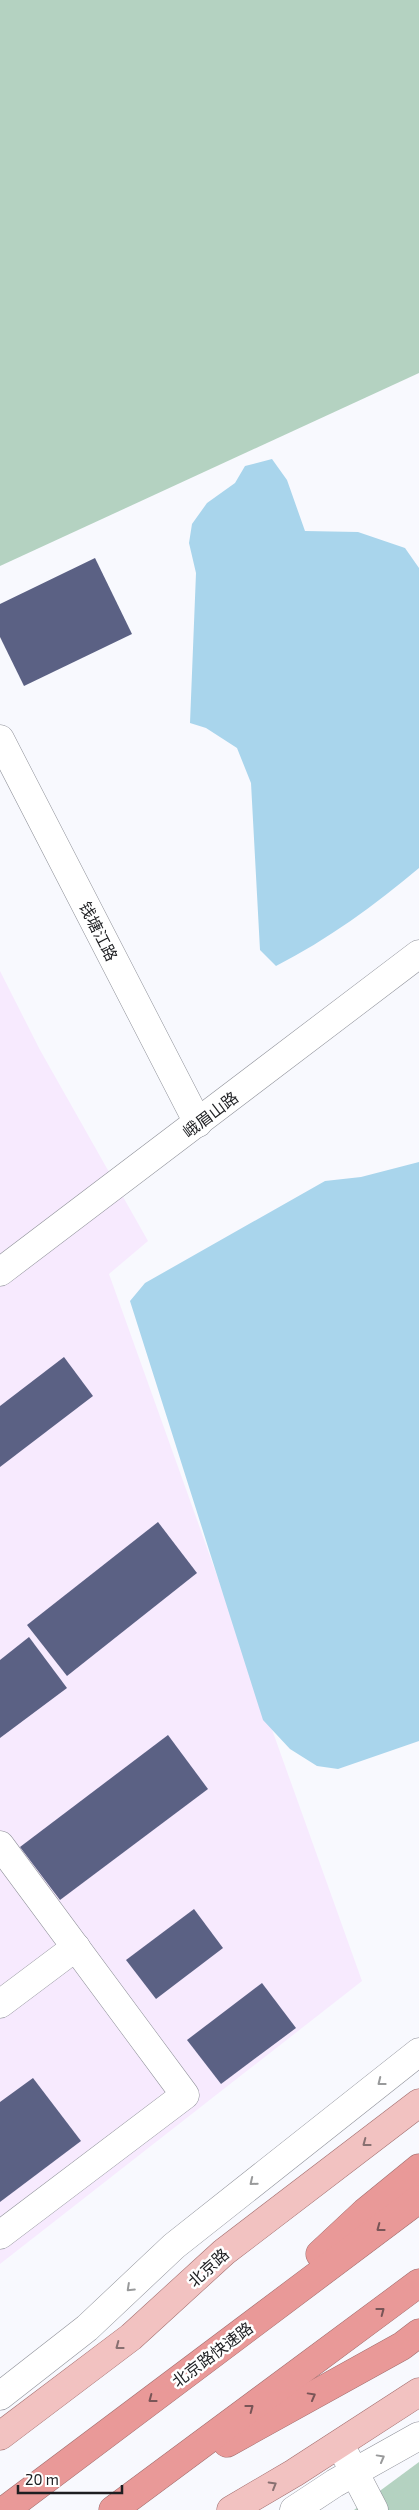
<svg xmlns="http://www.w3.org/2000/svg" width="419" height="2510" viewBox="0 0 419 2510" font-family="'Exo 2','Noto Sans SC',sans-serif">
<rect width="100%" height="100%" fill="#f8f9fe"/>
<polygon fill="#f7eafe" points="0,971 40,1050 148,1241 109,1274 362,1981 0,2264"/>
<g fill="#b4d2c1">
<polygon points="0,0 419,0 419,373 0,566"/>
<polygon points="419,2462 419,2510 354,2510"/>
</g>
<g fill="#a9d5ec">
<path d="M 272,459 L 287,480 L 305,531 L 358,532 L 405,548 L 419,568 L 419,868 C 375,905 327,940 276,966 L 260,950 L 251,783 L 237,748 L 206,728 L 190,723 L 196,573 L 189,543 L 192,524 L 207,503 L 235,483 L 245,466 Z"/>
<polygon points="419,1162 419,1741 338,1769 317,1766 290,1749 263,1720 130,1301 145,1283 325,1181 361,1177"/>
</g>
<g fill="#5b6184">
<polygon points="95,558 132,634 24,686 0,637 0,604"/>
<polygon points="64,1357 93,1396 0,1467 0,1406"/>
<polygon points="158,1522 197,1573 67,1676 27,1625"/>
<polygon points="29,1637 67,1688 0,1738 0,1660"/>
<polygon points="168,1735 208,1789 60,1900 20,1847"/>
<polygon points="194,1909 223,1948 156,1999 126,1960"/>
<polygon points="262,1983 296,2028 221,2084 187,2040"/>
<polygon points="33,2078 81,2141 0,2202 0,2102"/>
</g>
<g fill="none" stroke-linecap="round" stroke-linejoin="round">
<g stroke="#8f9199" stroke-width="29">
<g id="minor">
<polyline points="0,739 198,1123"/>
<polyline points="0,1272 419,954"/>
<polyline points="0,1845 185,2095 0,2235"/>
<polyline points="0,2004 76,1947"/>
<polyline points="0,2396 87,2328 174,2246 419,2052"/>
<polyline points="346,2456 374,2510"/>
<polyline points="294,2510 335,2483 419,2436"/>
</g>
</g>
<g stroke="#a26e6e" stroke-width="29">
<g id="major">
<polyline points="0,2436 131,2337 224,2252 419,2103"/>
<polyline points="231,2510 294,2473 419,2392"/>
</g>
</g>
<g stroke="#a26e6e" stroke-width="29">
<g id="highway">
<polyline points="320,2254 365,2212 419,2168"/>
<polyline points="227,2443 402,2346 419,2333"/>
<polyline points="5,2510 419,2199"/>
<polyline points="113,2510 419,2283"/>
</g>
</g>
<use href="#minor" stroke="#fff" stroke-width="28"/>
<use href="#major" stroke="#f2c2c1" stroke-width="28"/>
<use href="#highway" stroke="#e99998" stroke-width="28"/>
</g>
<defs><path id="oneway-chevron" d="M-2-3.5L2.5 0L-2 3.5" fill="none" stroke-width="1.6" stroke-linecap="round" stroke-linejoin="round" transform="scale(1.25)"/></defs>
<g stroke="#999a9b">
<use href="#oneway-chevron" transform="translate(381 2082) rotate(142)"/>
<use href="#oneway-chevron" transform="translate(253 2182) rotate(141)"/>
<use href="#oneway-chevron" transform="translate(130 2288) rotate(137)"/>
<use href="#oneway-chevron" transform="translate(381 2458) rotate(-29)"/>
</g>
<g stroke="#887071">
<use href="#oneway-chevron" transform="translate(366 2143) rotate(143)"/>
<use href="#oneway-chevron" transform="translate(119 2346) rotate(143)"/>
<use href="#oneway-chevron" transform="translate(273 2485) rotate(-30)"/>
</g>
<g stroke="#795557">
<use href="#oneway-chevron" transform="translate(380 2228) rotate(143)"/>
<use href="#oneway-chevron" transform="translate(381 2311) rotate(-37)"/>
<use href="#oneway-chevron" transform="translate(312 2396) rotate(-29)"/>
<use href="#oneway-chevron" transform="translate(152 2399) rotate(143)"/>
<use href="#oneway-chevron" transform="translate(250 2408) rotate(-37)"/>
</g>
<g text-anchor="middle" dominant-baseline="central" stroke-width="5" stroke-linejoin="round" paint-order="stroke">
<g font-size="16" fill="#1d1e21" stroke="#fff">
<text transform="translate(99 931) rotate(63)">钱塘江路</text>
<text transform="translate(210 1114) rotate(-37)">峨眉山路</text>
<text transform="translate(208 2267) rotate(-42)">北京路</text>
<text transform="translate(212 2354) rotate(-37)">北京路快速路</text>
</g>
</g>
<path d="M18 2485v8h104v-8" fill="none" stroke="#1d1e21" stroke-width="2.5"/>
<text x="25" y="2485" font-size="15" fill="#1d1e21" stroke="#ffffff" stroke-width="4" paint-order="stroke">20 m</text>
</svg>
